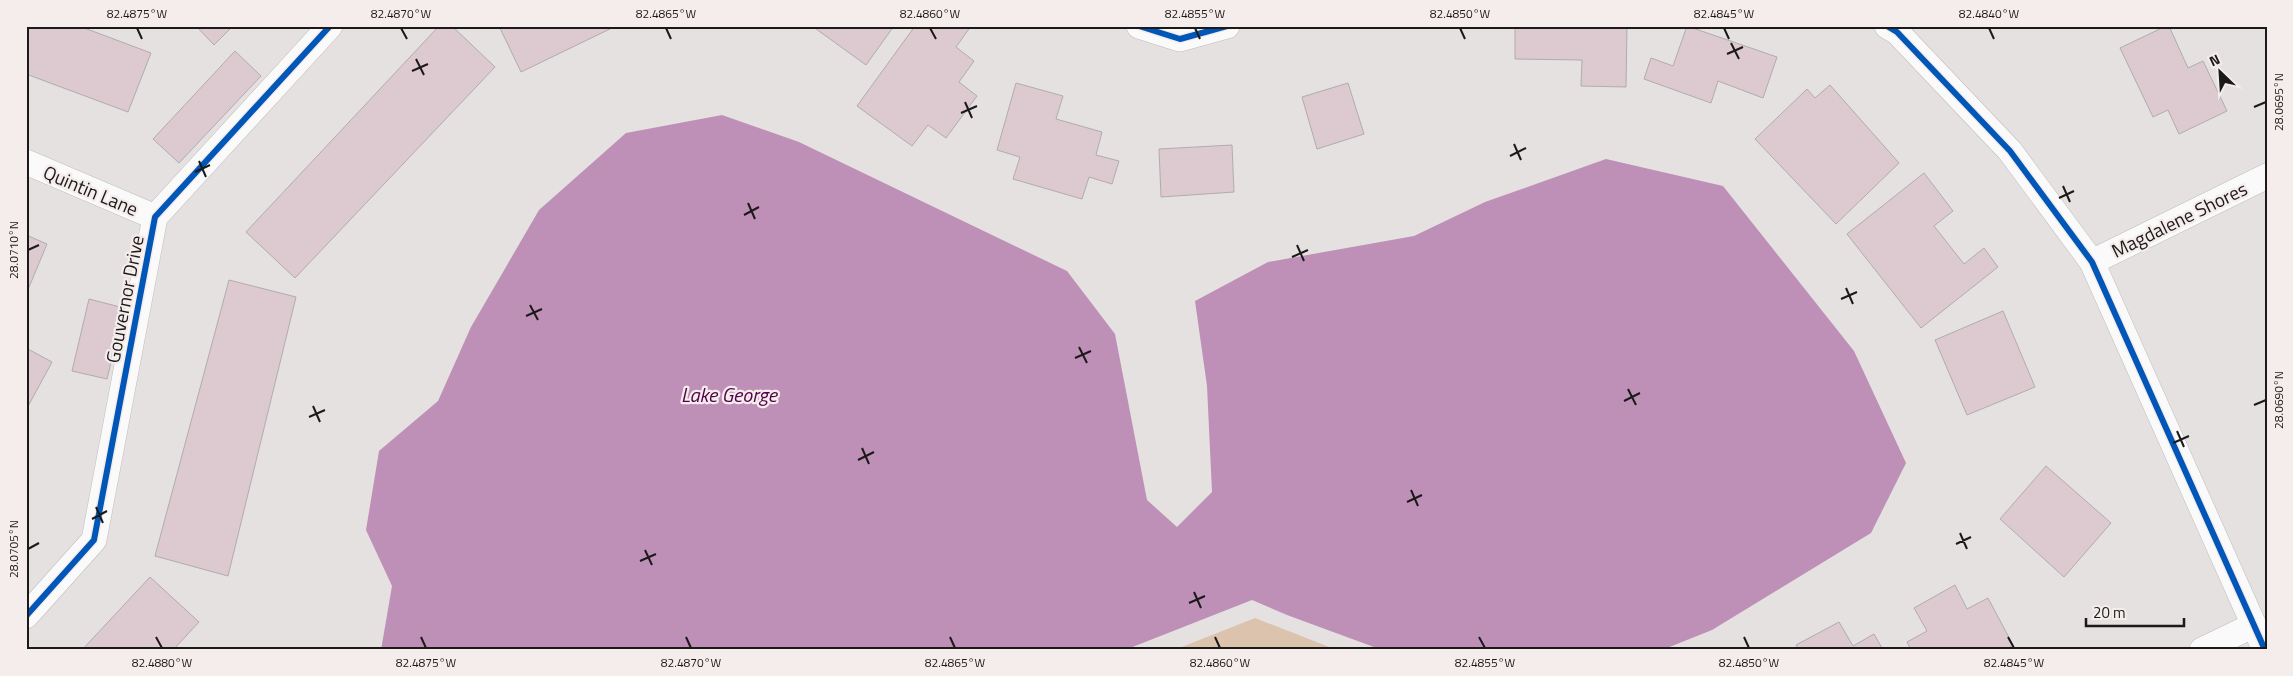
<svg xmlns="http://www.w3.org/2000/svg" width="2293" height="676" viewBox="0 0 2293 676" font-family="'Titillium Web',sans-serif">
<rect width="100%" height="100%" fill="#e5e1e1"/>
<polygon fill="#dbc3ae" points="1255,618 1337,650 1174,650"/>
<polygon fill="#be90b7" points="722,115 799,142 1067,271 1115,334 1147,500 1177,527 1212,492 1207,386 1195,301 1268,262 1414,236 1485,202 1606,159 1723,186 1854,351 1906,463 1871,533 1712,630 1662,650 1382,650 1287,615 1252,600 1130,648 1131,650 381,650 392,586 366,530 379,451 438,401 471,327 539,210 626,133"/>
<g fill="#dccad0" stroke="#b0acad">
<polygon points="26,26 79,26 151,53 128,112 26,74"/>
<polygon points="196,26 233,26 214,45"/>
<polygon points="439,26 452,26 495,67 295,278 246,232"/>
<polygon points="499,26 616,26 521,72"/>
<polygon points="812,26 894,26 866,65"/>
<polygon points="915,26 971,26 956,47 974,61 959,82 977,96 946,138 928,125 912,146 857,106"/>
<polygon points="1515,26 1627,26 1626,87 1581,86 1582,60 1515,59"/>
<polygon points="1687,26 1777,57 1763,98 1718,81 1711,103 1644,79 1651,58 1673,66"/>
<polygon points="2166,26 2169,26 2188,68 2203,61 2227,111 2179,134 2168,110 2153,117 2120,48"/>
<polygon points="235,51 261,76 179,163 153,139"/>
<polygon points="1016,83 1063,96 1056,119 1102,132 1096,155 1119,161 1112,184 1089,177 1082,199 1013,179 1020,157 997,150"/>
<polygon points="1348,83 1364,134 1317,149 1302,97"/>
<polygon points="1830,85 1899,163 1836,224 1755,139 1807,89 1815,98"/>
<polygon points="1232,145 1234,192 1161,197 1159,149"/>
<polygon points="1924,173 1953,211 1934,226 1964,264 1984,248 1998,267 1921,328 1847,234"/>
<polygon points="26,235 47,244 27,292 26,291"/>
<polygon points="229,280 296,297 228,576 155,556"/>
<polygon points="89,299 124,308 107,379 72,371"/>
<polygon points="2003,311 2035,387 1967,415 1935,340"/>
<polygon points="26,348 52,362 26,410"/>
<polygon points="2046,466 2111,523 2064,577 2000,519"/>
<polygon points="150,577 199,622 173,650 82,650"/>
<polygon points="1955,585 1967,609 1988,598 2013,645 2005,650 1911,650 1907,642 1927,631 1914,608"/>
<polygon points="1839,622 1853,646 1874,634 1883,650 1799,650 1796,645"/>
</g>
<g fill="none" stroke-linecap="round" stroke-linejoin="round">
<g stroke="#c0bdbd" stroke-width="26">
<g id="street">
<polyline points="1139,26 1180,39 1227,26"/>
<polyline points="1887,26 1897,32 2010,151 2092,262 2265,650"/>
<polyline points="26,162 155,217"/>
<polyline points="2092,262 2267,176"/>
<polyline points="26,616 94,540 155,217 330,26"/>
<polyline points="2202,650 2254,625"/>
</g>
</g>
<use href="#street" stroke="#fbfafa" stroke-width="25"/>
<g stroke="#f5ecec" stroke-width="9">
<g id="cycleway">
<polyline points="1139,26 1180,39 1227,26"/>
<polyline points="1887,26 1897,32 2010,151 2092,262 2265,650"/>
<polyline points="26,616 94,540 155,217 330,26"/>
</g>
</g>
<use href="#cycleway" stroke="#0057b8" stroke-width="6"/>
</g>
<path fill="none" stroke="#1c1919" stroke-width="2" d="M 137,28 L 142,39M 401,28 L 407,39M 666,28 L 671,39M 930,28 L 936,39M 1195,28 L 1200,39M 1460,28 L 1465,39M 1724,28 L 1729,39M 1989,28 L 1994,39M 1731,43 L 1739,59M 1727,54 L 1743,47M 416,59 L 424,75M 412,71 L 428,64M 965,102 L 972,118M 2254,107 L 2266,102M 961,113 L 977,106M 1514,144 L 1521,160M 1510,156 L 1526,148M 199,161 L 206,177M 195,172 L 210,165M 2063,186 L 2070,202M 2059,198 L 2074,191M 748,203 L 755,219M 744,215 L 759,207M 1297,245 L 1304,261M 28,250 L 39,245M 1292,257 L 1308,250M 1846,288 L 1853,304M 1841,299 L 1857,292M 530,305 L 538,320M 526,316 L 542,309M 1079,347 L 1087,363M 1075,358 L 1091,351M 1628,389 L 1636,405M 1624,401 L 1640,393M 2254,405 L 2266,400M 313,406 L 320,422M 309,417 L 325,410M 2177,431 L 2184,447M 2173,443 L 2189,436M 862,448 L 869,464M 858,460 L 874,452M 1411,490 L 1418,506M 1407,502 L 1422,495M 96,507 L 103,523M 92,519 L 107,511M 1960,533 L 1967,549M 1956,544 L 1971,537M 28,549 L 39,543M 645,550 L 652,565M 640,561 L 656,554M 1194,592 L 1201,608M 1189,603 L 1205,596M 156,637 L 162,648M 421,637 L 426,648M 686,637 L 691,648M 950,637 L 955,648M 1215,637 L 1220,648M 1479,637 L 1485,648M 1744,637 L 1749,648M 2008,637 L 2014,648"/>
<g text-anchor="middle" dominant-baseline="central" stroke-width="4.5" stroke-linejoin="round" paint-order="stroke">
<g font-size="19" fill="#1c1919" stroke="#f5ecec">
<text transform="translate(91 190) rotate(23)">Quintin Lane</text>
<text transform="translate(2179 219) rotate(-26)">Magdalene Shores</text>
<text transform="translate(124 299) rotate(-79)">Gouvernor Drive</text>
</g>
<g font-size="20" font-style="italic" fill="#52004d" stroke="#f5ecec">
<text x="729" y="394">Lake George</text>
</g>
</g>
<rect width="2293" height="676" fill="none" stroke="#f5ecec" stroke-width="55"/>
<g transform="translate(2220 72) rotate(335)" stroke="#f5ecec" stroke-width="4" paint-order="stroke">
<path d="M0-4L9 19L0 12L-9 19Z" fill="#1c1919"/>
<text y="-8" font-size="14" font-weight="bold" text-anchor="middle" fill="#1c1919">N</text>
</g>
<path d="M2086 618v8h98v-8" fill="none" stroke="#1c1919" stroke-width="2.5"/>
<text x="2093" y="618" font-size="15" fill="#1c1919" stroke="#f5ecec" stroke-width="4" paint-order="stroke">20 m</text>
<rect x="28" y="28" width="2238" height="620" fill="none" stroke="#1c1919" stroke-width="2"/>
<g font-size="12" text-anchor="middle" fill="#1c1919">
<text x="137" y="18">82.4875°W</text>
<text x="401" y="18">82.4870°W</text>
<text x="666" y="18">82.4865°W</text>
<text x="930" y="18">82.4860°W</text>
<text x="1195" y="18">82.4855°W</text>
<text x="1460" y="18">82.4850°W</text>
<text x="1724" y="18">82.4845°W</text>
<text x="1989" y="18">82.4840°W</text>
<text transform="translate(2279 102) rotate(-90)" y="4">28.0695°N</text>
<text transform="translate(14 250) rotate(-90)" y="4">28.0710°N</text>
<text transform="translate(2279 400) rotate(-90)" y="4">28.0690°N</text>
<text transform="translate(14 549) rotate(-90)" y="4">28.0705°N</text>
<text x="162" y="667">82.4880°W</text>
<text x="426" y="667">82.4875°W</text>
<text x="691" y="667">82.4870°W</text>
<text x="955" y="667">82.4865°W</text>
<text x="1220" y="667">82.4860°W</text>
<text x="1485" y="667">82.4855°W</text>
<text x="1749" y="667">82.4850°W</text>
<text x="2014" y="667">82.4845°W</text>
</g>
</svg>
